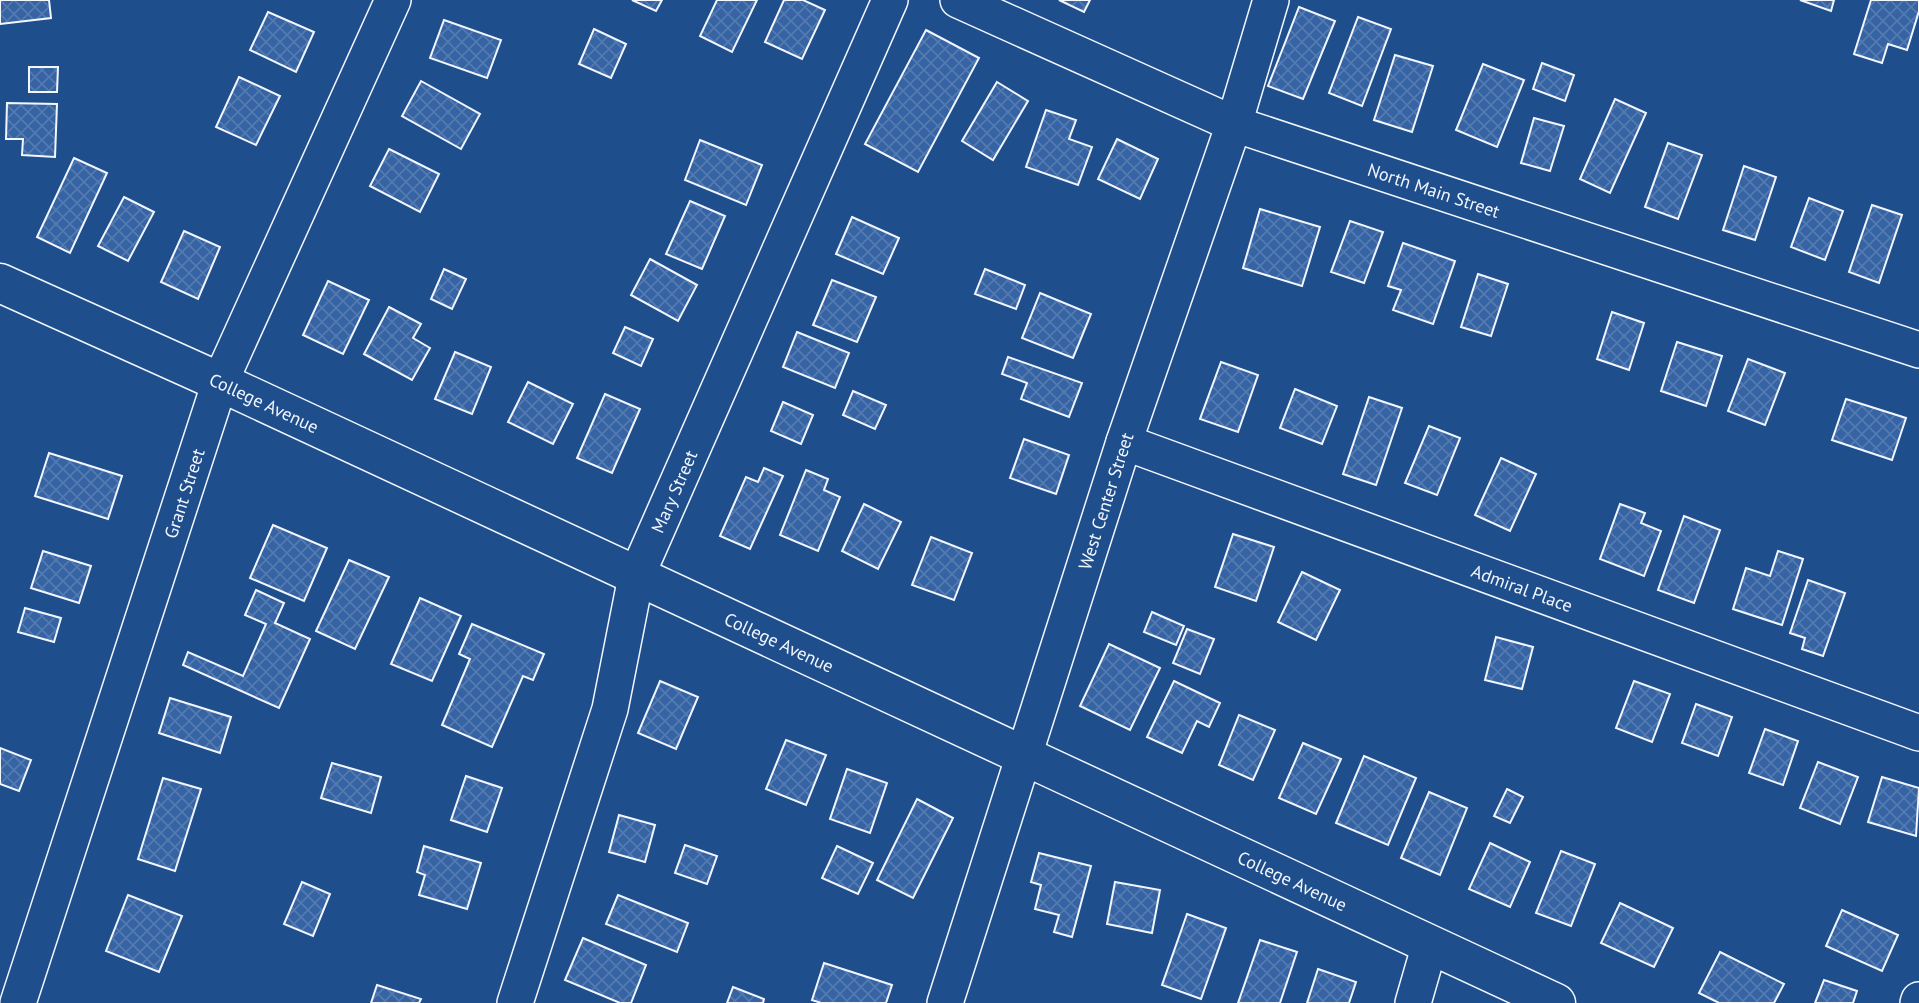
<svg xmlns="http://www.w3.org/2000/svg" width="1919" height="1003" viewBox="0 0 1919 1003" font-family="'PT Sans',sans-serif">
<defs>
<pattern id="building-cross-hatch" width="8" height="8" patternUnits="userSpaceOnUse" patternTransform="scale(1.75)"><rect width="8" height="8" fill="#3563a3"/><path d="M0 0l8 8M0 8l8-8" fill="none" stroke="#537ab1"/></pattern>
</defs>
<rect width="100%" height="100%" fill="#1f4e8c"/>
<g fill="url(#building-cross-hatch)" stroke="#f2f6ff" stroke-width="2">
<polygon points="0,0 49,0 51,18 0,24"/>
<polygon points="632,0 662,0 656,11"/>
<polygon points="717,0 757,0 732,52 700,36"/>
<polygon points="784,0 803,0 825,10 802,59 765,42"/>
<polygon points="1059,0 1090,0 1084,12"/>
<polygon points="1800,0 1834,0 1831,11"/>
<polygon points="1871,0 1919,0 1919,11 1907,50 1888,44 1882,63 1854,54"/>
<polygon points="1299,7 1335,21 1303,99 1268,86"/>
<polygon points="268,12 314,32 296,72 250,50"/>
<polygon points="1358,17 1391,29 1362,106 1329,93"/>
<polygon points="444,20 501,40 487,78 430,58"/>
<polygon points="594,29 626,44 611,78 579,64"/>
<polygon points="926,30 979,58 918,172 865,144"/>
<polygon points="1395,55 1433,66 1412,132 1374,120"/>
<polygon points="1542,63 1574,75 1565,101 1533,89"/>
<polygon points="1483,64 1524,80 1497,147 1456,130"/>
<polygon points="29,67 58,67 57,92 29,92"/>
<polygon points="239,77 280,96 256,145 216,127"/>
<polygon points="421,81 480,114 461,149 402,116"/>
<polygon points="997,82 1028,101 993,160 962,141"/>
<polygon points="1615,99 1646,113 1610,193 1580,179"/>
<polygon points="7,103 57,104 55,157 22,155 23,139 6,139"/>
<polygon points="1046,110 1076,120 1069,139 1092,147 1078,185 1026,167"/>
<polygon points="1534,118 1564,126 1550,171 1521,163"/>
<polygon points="1117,139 1158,159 1140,199 1098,179"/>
<polygon points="700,140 762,165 746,205 685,180"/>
<polygon points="1668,143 1702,155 1678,219 1645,207"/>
<polygon points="389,149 439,174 420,212 370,186"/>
<polygon points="74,158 107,173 70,253 37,237"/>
<polygon points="1744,166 1776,177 1755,240 1723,230"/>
<polygon points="124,197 154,212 128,261 98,246"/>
<polygon points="1809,198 1843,211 1825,260 1791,247"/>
<polygon points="690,201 725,216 702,269 666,254"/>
<polygon points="1872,205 1902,215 1879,283 1849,272"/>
<polygon points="1260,209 1320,227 1302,286 1243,268"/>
<polygon points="852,217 899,238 883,274 836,254"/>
<polygon points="1350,221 1383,232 1364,283 1331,272"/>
<polygon points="184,231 220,247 198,299 161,282"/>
<polygon points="1403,243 1455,261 1433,324 1393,310 1401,290 1388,286"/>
<polygon points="650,259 697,285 678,321 631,295"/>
<polygon points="444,269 466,279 452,309 431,299"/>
<polygon points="985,269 1025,285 1016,309 975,294"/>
<polygon points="1478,274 1508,284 1491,336 1461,327"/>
<polygon points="832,280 876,297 857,342 813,325"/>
<polygon points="328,281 369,300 343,354 303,335"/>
<polygon points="1040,293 1091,314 1073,358 1022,338"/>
<polygon points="389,307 421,324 413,338 430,348 412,380 364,354"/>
<polygon points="1612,312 1644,323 1629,370 1597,359"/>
<polygon points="625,327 653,339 641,366 613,353"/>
<polygon points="797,332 849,353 835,388 783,367"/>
<polygon points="1677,342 1722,356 1706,406 1661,391"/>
<polygon points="455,352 491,367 472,414 435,399"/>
<polygon points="1008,357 1082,383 1069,417 1021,399 1027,383 1002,374"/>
<polygon points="1748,359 1785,373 1765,425 1728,411"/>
<polygon points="1221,362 1258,375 1238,432 1200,419"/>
<polygon points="528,382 573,404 553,444 508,422"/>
<polygon points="1295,389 1337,406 1322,444 1280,428"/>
<polygon points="853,391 886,405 875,429 843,415"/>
<polygon points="605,394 640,409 612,473 577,458"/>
<polygon points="1369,397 1402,408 1376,485 1343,474"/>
<polygon points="1846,399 1906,418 1892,460 1832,440"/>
<polygon points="783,402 813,415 801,444 771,431"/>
<polygon points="1429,426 1460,438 1437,495 1405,483"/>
<polygon points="1024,439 1069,455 1056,494 1010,478"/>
<polygon points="49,453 122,476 108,519 35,496"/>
<polygon points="1501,458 1536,474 1510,531 1475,515"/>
<polygon points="764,468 783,476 750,549 720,536 746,477 758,482"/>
<polygon points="806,470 828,479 824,490 840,497 818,551 780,535"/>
<polygon points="864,504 901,522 878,569 842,551"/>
<polygon points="1620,504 1645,513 1641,523 1661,531 1644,576 1600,559"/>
<polygon points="1684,516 1720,530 1694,603 1658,590"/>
<polygon points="273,525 327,548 304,601 250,578"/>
<polygon points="1233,534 1274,547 1256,601 1215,587"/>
<polygon points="931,537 972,553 954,600 912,585"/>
<polygon points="43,551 91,566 79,603 31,588"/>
<polygon points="1778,551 1803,559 1782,625 1733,609 1746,568 1770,576"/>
<polygon points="349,560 389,577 355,649 316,631"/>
<polygon points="1302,572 1340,590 1316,640 1278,622"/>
<polygon points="1808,580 1845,593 1823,656 1802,649 1805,638 1790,633"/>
<polygon points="256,590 284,603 275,623 310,639 279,708 183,665 188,652 243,676 266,624 245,615"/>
<polygon points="420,598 461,616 432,681 391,664"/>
<polygon points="25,608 61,618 54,642 18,632"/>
<polygon points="1152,612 1184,626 1176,645 1144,632"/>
<polygon points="472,624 544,654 533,680 523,676 492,747 442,725 470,659 459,654"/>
<polygon points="1187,629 1214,639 1200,674 1173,663"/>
<polygon points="1496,637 1533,647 1522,689 1485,680"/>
<polygon points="1109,644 1160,668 1130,730 1080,706"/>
<polygon points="660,681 698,697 676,749 638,733"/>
<polygon points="1174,681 1220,703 1209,727 1197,721 1182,753 1147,737"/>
<polygon points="1634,681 1670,694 1652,742 1616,728"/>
<polygon points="170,698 231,717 220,753 159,733"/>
<polygon points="1696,704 1732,717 1718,756 1682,743"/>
<polygon points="1239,715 1275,730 1253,780 1219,765"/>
<polygon points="1765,729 1798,741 1783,785 1749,773"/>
<polygon points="786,740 826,755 806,805 766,789"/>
<polygon points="1303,743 1341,759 1316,814 1279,798"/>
<polygon points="0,748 31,760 19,791 0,784"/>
<polygon points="1364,756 1416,778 1388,845 1336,823"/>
<polygon points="1818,762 1858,777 1840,824 1800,808"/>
<polygon points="332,763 381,777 371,813 321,798"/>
<polygon points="847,769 887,783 870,833 830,819"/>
<polygon points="466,776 502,788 487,832 451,820"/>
<polygon points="1882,777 1919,788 1916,836 1868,822"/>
<polygon points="163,778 201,789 175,871 138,859"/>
<polygon points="1507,789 1523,797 1510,823 1494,816"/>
<polygon points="1429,792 1467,808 1440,875 1401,858"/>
<polygon points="917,799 953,818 913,898 877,880"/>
<polygon points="619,815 655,825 645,862 609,852"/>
<polygon points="1490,843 1530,862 1510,907 1469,889"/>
<polygon points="685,845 717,856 707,884 675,873"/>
<polygon points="424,846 481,863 467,909 419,895 425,875 417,872"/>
<polygon points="837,846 873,863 858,894 822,878"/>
<polygon points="1561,851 1595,864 1571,926 1536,913"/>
<polygon points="1039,853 1091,866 1072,937 1054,932 1059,915 1035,909 1041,885 1031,882"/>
<polygon points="302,882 330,894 313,936 284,924"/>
<polygon points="1115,882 1160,890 1152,933 1107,924"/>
<polygon points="128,895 182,916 159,972 106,951"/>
<polygon points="618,895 688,923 677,952 606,924"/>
<polygon points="1620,903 1673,928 1654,967 1601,943"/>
<polygon points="1842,910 1898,935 1882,971 1826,946"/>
<polygon points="1187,914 1226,928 1201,999 1162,985"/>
<polygon points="583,938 646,965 631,1003 620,1003 565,980"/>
<polygon points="1260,940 1297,952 1280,1003 1238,1003"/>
<polygon points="1720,952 1784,984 1774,1003 1719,1003 1699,993"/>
<polygon points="824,963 892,985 886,1003 821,1003 812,1000"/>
<polygon points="1318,969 1356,982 1349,1003 1307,1003"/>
<polygon points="1824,980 1857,991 1853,1003 1815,1003"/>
<polygon points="377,985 421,999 419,1003 371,1003"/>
<polygon points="733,987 764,999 763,1003 727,1003"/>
</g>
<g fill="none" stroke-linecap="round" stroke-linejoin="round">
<g stroke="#f2f6ff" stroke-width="38">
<g id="minor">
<path id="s1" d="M 958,0 L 1234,124 L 1919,350"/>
<path id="s2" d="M 1124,442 L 1919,733"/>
<path id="s3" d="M 18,1003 L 220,382 L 393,0"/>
<path id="s4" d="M 515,1003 L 610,709 L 636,577 L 890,0"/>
<path id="s5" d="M 945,1003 L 1124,442 L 1234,124 L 1271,0"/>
<polyline points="1413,1003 1430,944"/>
<polyline points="1918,1003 1919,1000"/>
</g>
</g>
<g stroke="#f2f6ff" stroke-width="41">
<g id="major">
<path id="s6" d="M 0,283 L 220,382 L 1556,1003"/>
</g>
</g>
<use href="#minor" stroke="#1f4e8c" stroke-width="35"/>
<use href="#major" stroke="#1f4e8c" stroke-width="38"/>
</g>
<g text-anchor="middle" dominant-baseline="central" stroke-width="5" stroke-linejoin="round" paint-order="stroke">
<g font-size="18" fill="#f2f6ff" stroke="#1f4e8c">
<text stroke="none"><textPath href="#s1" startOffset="513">North Main Street</textPath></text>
<text stroke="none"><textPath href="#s6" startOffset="290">College Avenue</textPath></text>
<text stroke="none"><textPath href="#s4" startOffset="537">Mary Street</textPath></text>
<text stroke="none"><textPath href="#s3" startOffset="536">Grant Street</textPath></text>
<text stroke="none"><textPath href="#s5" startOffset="527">West Center Street</textPath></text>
<text stroke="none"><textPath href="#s2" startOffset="424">Admiral Place</textPath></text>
<text stroke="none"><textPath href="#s6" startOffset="858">College Avenue</textPath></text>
<text stroke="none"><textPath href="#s6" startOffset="1424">College Avenue</textPath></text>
</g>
</g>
</svg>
